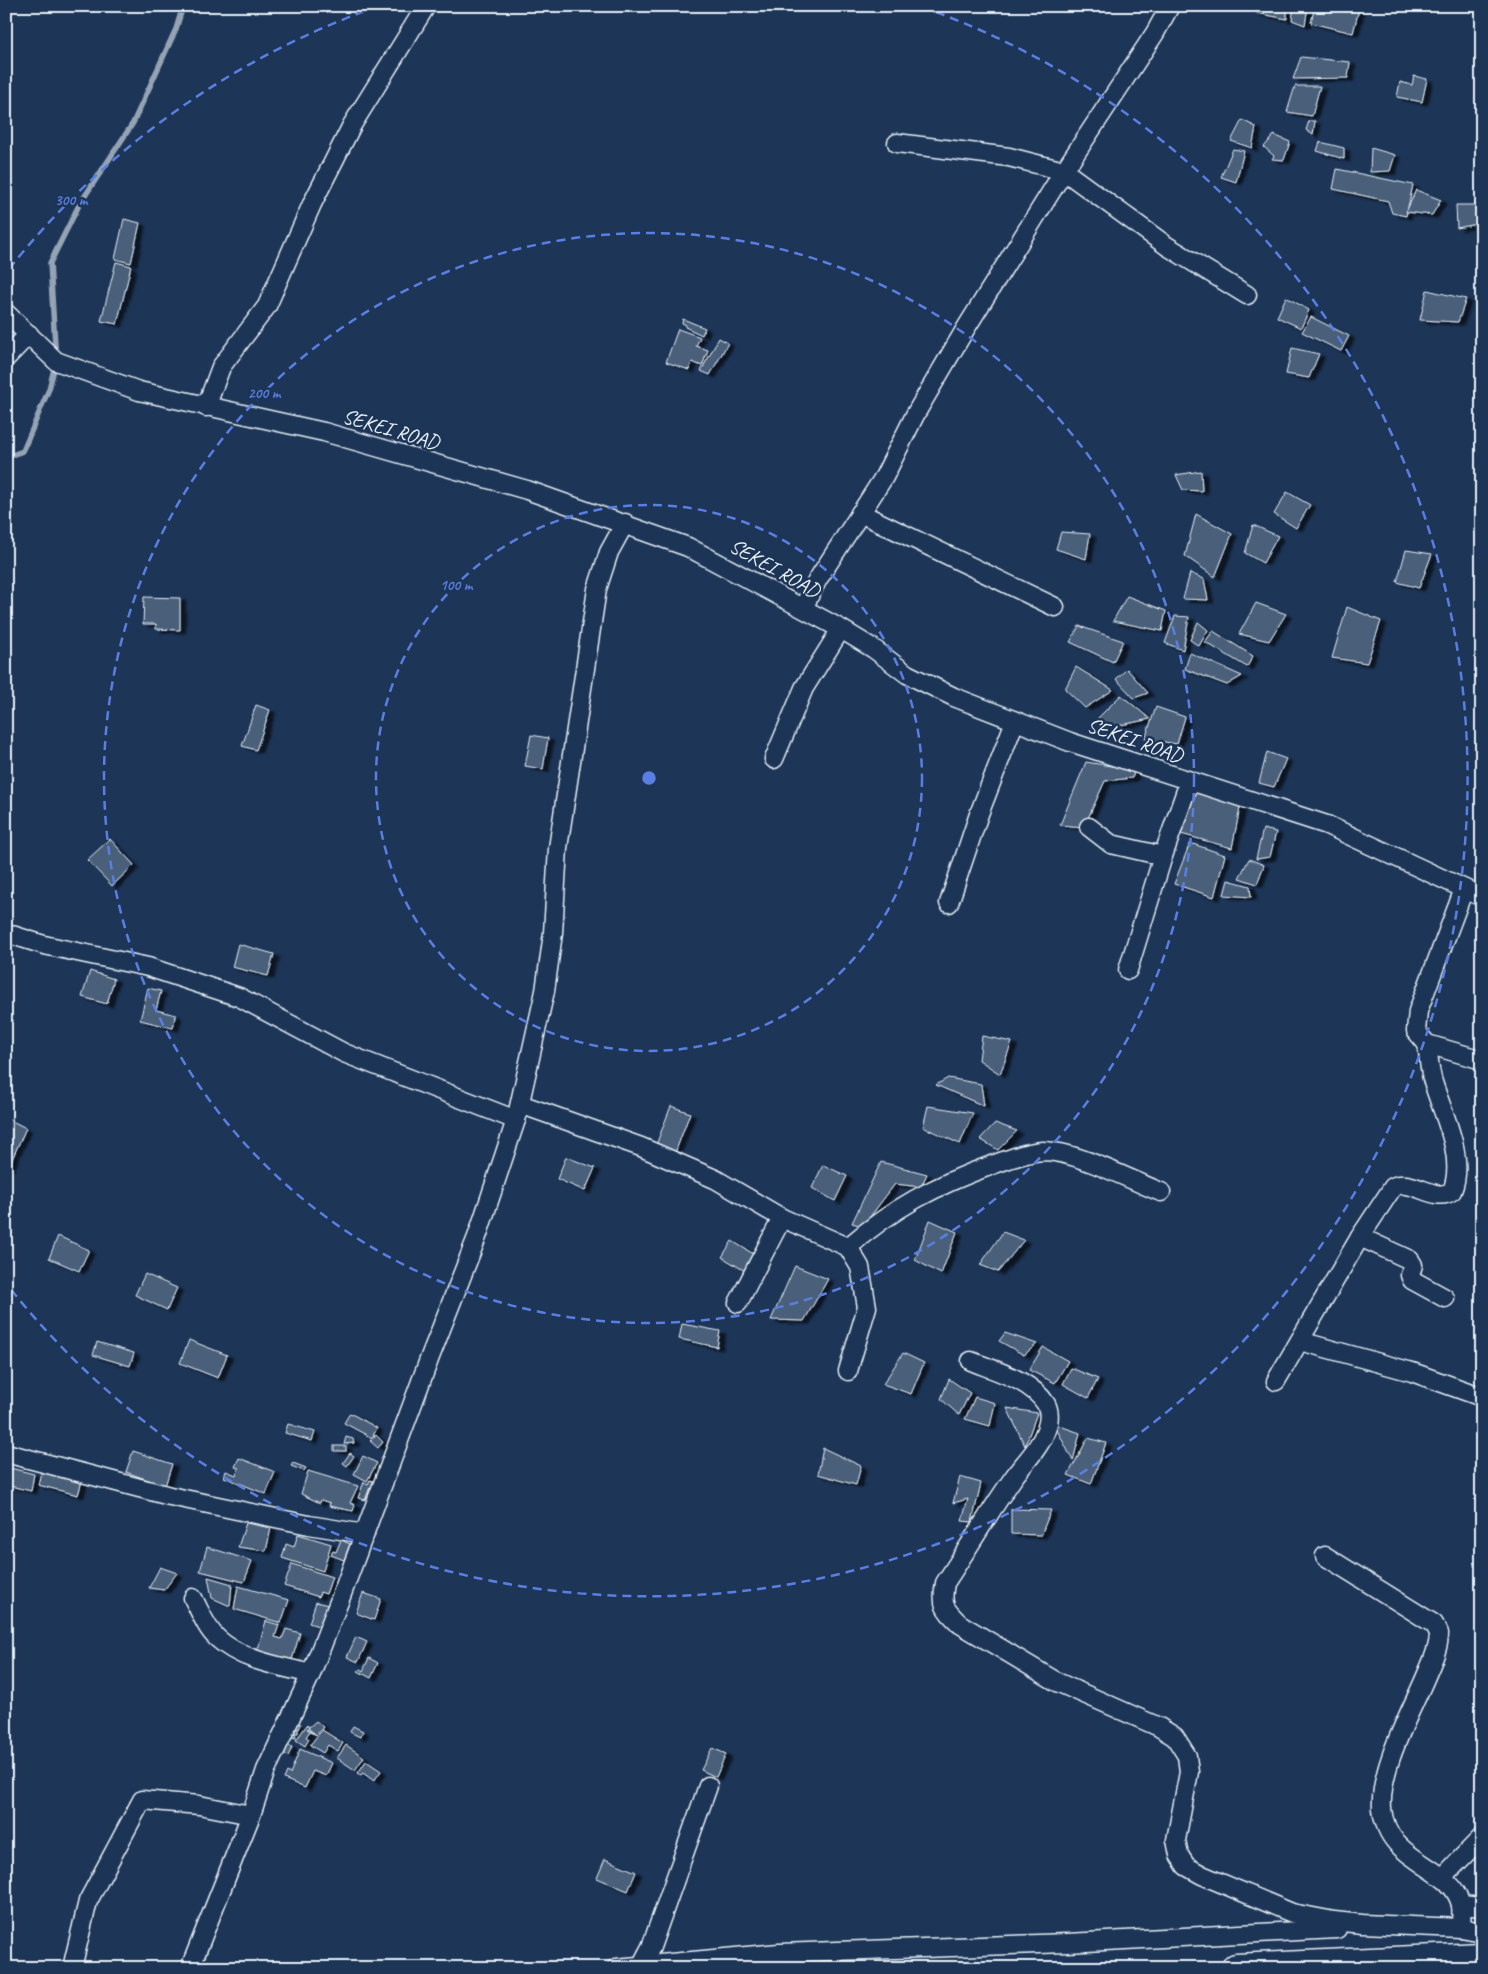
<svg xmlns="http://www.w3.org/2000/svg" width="1488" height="1974" viewBox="0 0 1488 1974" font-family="Caveat,sans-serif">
<defs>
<filter id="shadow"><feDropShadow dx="5.5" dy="3" stdDeviation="1" flood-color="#0009"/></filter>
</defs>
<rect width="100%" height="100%" fill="#1d3557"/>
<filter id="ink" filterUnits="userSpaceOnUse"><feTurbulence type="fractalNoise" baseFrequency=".02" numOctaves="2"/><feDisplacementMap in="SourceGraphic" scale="10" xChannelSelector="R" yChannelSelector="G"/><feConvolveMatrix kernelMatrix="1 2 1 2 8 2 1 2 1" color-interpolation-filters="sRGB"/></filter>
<g filter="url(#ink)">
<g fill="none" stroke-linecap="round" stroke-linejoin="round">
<polyline stroke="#95a4b5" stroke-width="5.5" points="6,457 23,451 49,389 56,361 50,263 79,205 133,123 176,29 183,6"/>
</g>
<g fill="#495e7a" stroke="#e8f1f8" filter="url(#shadow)">
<polygon points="1258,6 1287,6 1287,19 1256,13"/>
<polygon points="1294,6 1308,6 1305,25 1292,20"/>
<polygon points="1315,6 1348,6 1359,9 1353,33 1311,23"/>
<polygon points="1301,57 1350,62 1348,78 1293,79"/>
<polygon points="1414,76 1427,79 1422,102 1397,97 1400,82 1412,85"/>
<polygon points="1295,86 1320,86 1312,116 1287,112"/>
<polygon points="1242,120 1256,127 1252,148 1231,141"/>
<polygon points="1309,121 1315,121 1313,135 1306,130"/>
<polygon points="1274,135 1290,142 1284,160 1272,159 1274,156 1264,147"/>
<polygon points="1320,142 1344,148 1344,159 1317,151"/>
<polygon points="1371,148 1395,155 1390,171 1370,172"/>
<polygon points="1233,149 1244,151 1236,182 1221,177"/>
<polygon points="1337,169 1413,185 1406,216 1392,213 1388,201 1333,189"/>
<polygon points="1416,190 1441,200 1432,215 1406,212"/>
<polygon points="1456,205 1482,205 1482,223 1457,228"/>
<polygon points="124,219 140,223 131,263 115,259"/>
<polygon points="116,262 131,266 117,324 101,321"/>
<polygon points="1427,290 1466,299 1458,322 1420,320"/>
<polygon points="1286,297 1309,310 1301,328 1277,317"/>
<polygon points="1311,317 1349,336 1341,351 1302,332"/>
<polygon points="683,319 705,328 702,335 685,327 686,325 682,323"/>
<polygon points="678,329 700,337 696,346 708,350 702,366 692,362 689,370 666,362"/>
<polygon points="719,338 728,343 710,375 701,371"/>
<polygon points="1292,348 1319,354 1309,378 1286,374"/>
<polygon points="1201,471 1202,491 1183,490 1176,475"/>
<polygon points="1287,492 1310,505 1296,528 1274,514"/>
<polygon points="1196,514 1232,534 1215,577 1185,556"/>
<polygon points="1253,525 1278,536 1263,563 1245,553"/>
<polygon points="1061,532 1090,534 1086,559 1056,549"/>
<polygon points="1406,550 1432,554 1419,588 1397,582"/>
<polygon points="1190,573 1204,579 1208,600 1183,599"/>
<polygon points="1127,596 1166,611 1162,631 1113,621"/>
<polygon points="144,597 180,598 180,630 156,629 156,624 143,624"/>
<polygon points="1256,603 1286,614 1269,641 1239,634"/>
<polygon points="1347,607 1381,621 1367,663 1332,658"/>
<polygon points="1175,616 1189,617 1183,650 1165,643"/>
<polygon points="1198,622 1208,630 1199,646 1190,640"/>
<polygon points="1079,626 1123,641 1113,662 1070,642"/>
<polygon points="1213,631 1253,656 1247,667 1205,642"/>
<polygon points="1190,653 1242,676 1227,685 1185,669"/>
<polygon points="1076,667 1113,690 1085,708 1065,689"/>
<polygon points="1127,669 1148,693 1134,698 1116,679"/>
<polygon points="1121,695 1150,719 1107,728 1097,719"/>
<polygon points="256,705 270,710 256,750 242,746"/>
<polygon points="1156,707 1185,717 1177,744 1145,739"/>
<polygon points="531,735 548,738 543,769 525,766"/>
<polygon points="1267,752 1286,759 1274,787 1259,783"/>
<polygon points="1086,762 1135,770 1132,778 1105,781 1084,827 1060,825"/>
<polygon points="1195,792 1241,803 1232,848 1181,834"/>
<polygon points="1263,829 1276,832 1270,857 1256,859"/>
<polygon points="110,839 134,865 112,886 87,860"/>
<polygon points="1190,843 1225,855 1214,897 1174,884"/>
<polygon points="1249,859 1264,865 1257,884 1239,878"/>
<polygon points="1228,880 1250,886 1251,897 1224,895"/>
<polygon points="238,944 274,954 268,976 232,967"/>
<polygon points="90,971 114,979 107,1004 82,997"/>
<polygon points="148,988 161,991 156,1010 176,1015 173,1028 140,1020"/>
<polygon points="982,1036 1012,1042 1000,1074 979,1060"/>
<polygon points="948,1078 981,1084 984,1106 936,1085"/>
<polygon points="671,1106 690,1113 675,1153 656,1145"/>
<polygon points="928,1106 973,1113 960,1144 923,1127"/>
<polygon points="6,1118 26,1128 8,1168 6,1167"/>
<polygon points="995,1123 1017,1131 998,1150 980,1139"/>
<polygon points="566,1157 595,1168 585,1191 557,1179"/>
<polygon points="881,1162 927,1174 921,1187 895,1184 863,1226 852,1223"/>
<polygon points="823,1165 847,1176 835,1201 812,1188"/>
<polygon points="930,1220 957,1232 941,1274 915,1260"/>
<polygon points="1003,1232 1024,1240 998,1272 980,1265"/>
<polygon points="58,1236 89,1250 79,1271 49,1258"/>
<polygon points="732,1241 755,1255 745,1271 722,1257"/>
<polygon points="795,1266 828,1279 804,1321 771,1320"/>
<polygon points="145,1274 177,1288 167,1310 135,1295"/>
<polygon points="682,1324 720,1331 717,1347 679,1339"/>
<polygon points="1005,1333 1037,1344 1024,1355 999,1341"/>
<polygon points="189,1340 227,1355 218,1378 180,1363"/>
<polygon points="97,1342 134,1353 130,1366 93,1355"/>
<polygon points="1043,1347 1068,1361 1055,1383 1029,1370"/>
<polygon points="903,1353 924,1363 911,1394 883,1384"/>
<polygon points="1071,1368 1098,1379 1088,1398 1063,1384"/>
<polygon points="949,1379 970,1393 959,1415 941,1399"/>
<polygon points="975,1397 995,1403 990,1426 965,1419"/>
<polygon points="1007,1408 1037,1413 1025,1446"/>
<polygon points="350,1413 377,1428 372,1438 344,1423"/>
<polygon points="288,1424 315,1432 312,1441 285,1433"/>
<polygon points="1054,1424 1080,1433 1073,1461"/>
<polygon points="376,1435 383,1442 378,1448 370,1441"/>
<polygon points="346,1437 353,1439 354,1443 344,1444"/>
<polygon points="1088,1438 1106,1443 1091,1484 1068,1475"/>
<rect x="334" y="1446" width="12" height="5"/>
<polygon points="823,1448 861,1466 856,1485 818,1474"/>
<polygon points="133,1451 172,1464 165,1486 126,1472"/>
<polygon points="350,1453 354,1456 347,1466 343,1463"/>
<polygon points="363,1456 377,1463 367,1481 354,1474"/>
<polygon points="239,1458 275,1472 266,1494 224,1477 226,1471 236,1475 239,1468 235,1467"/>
<polygon points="293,1463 306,1468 304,1471 291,1466"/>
<polygon points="6,1467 34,1474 31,1491 6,1485"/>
<polygon points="308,1471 358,1486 350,1503 355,1505 353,1511 329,1506 330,1503 321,1500 320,1503 301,1494"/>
<polygon points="41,1472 82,1481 78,1495 38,1485"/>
<polygon points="960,1477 981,1483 972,1522 962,1521 968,1499 953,1503"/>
<polygon points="370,1480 376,1482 373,1489 370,1487 365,1500 358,1498 364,1482 368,1484"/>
<polygon points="1011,1509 1051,1510 1041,1535 1011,1534"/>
<polygon points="246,1523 271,1528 266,1551 238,1547"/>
<polygon points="298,1534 331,1544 323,1571 282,1558 286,1544 294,1547"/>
<polygon points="341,1540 350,1544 344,1560 331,1555 333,1551 336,1552"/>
<polygon points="207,1547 252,1561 244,1582 200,1571"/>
<polygon points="292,1564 332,1577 326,1594 320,1592 319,1597 284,1586"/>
<polygon points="160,1567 177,1573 164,1590 149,1588"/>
<polygon points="208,1577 232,1584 230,1606 212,1598"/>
<polygon points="238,1586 289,1600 281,1623 234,1609"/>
<polygon points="363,1593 381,1599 374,1620 356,1613"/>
<polygon points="316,1602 328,1605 321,1627 309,1623"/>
<polygon points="266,1621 279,1625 275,1637 282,1639 286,1629 300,1633 291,1663 257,1652"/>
<polygon points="356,1637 367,1642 358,1662 347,1657"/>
<polygon points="369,1658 378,1663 371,1678 358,1671 360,1669 363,1671"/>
<polygon points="316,1721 323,1727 316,1735 308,1728"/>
<polygon points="294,1723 301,1724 299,1729 298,1728 298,1733 295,1733 296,1738 292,1737"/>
<polygon points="307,1725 309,1727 307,1729 315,1734 309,1732 306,1737 309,1739 305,1746 296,1740"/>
<polygon points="353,1726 363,1731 360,1737 350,1732"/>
<polygon points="322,1730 343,1743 338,1751 328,1745 323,1753 310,1745"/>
<polygon points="288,1745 292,1747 288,1756 284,1754"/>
<polygon points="346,1745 364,1757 355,1770 337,1758"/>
<polygon points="712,1748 726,1754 716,1777 701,1770"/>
<polygon points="300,1749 332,1763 326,1776 313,1771 305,1788 284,1779 287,1772 290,1774"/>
<polygon points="366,1761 381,1771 374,1781 363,1773 361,1775 358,1773"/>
<polygon points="605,1859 636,1872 628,1891 597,1878"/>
</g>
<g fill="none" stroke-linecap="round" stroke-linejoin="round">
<g stroke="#e8f1f8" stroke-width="21">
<g id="minor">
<polyline points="897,143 1009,157 1064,171 1167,246 1247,295"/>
<polyline points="6,313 56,361 139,391 324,432 527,490 688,547 841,629 874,649 907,674 954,697 1070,742 1327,825 1482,897"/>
<polyline points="6,358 29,334"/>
<polyline points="206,407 221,367 267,306 312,204 352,125 426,6"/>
<polyline points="860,513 1055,607"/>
<polyline points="803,608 818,579 884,477 916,413 966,328 1064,171 1155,33 1170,6"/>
<polyline points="774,759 804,688 841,629"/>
<polyline points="1089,827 1111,844 1163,856"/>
<polyline points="1464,889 1418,1011 1416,1031 1427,1044 1482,1060"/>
<polyline points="949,903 979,814 1015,721"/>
<polyline points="6,933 44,945 148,967 239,997 344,1053 516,1120"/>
<polyline points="1128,970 1163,856 1189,782"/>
<polyline points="520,1104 641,1147 715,1179 782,1218 848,1247 860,1267 867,1307 848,1371"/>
<polyline points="1360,1237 1410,1260 1413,1265 1410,1275 1412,1280 1445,1298"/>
<path d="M 848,1247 C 893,1208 936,1185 992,1165 C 1009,1159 1026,1152 1043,1151 C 1076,1151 1130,1180 1161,1192"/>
<polyline points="738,1303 782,1218"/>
<polyline points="1300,1341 1412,1372 1482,1397"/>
<path d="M 971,1361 C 996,1371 1031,1380 1046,1404 C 1050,1412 1049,1422 1046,1430 C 1040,1447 1027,1460 1016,1474 C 991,1509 969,1547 945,1583 C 941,1605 944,1609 960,1624 L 1057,1682 L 1159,1727 L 1175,1737 L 1187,1756 L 1189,1772 L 1176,1840 L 1179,1855 L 1186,1866 L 1202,1875 L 1292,1913 L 1334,1921 L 1362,1924 L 1461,1928 L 1482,1932"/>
<path d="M 1276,1381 L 1360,1237 L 1393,1187 C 1412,1177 1435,1204 1452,1191 C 1466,1157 1443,1115 1433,1082 C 1429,1070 1429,1057 1427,1044"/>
<polyline points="6,1453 170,1496 309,1525 365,1534"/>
<path d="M 1325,1556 L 1434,1624 L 1439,1633 C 1439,1648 1432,1662 1426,1676 C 1410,1714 1379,1768 1382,1809 C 1388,1865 1451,1863 1461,1905 C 1462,1912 1461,1921 1461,1928"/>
<path d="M 193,1598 C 200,1611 206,1628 217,1638 C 242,1661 280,1666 311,1674"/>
<polyline points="1443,1877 1482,1837"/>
<polyline points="1461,1905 1482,1907"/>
<polyline points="641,1966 651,1947 708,1786"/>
<polyline points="72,1968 88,1901 142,1800 199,1805 251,1815"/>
<polyline points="190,1968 251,1815 266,1770 311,1674 342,1594 430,1357 477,1237 516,1120 545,991 553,933 558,848 597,589 609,552 625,523"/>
<polyline points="616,1968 779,1953 1067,1943 1337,1929"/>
</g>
</g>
<g stroke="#e8f1f8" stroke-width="31">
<polyline id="trunk" points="1236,1968 1482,1957"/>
</g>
<use href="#minor" stroke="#1d3557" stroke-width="18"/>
<use href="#trunk" stroke="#1d3557" stroke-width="28"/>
</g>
</g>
<g fill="none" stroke="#5a7fe2" stroke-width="2.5" stroke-dasharray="9 6">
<circle cx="649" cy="778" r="273"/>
<circle cx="649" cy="778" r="545"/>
<path d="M9 269A818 818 0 0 1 376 7M922 7A818 818 0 1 1 9 1287"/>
</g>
<g text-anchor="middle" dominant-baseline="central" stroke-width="5" stroke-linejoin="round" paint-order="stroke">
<g font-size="21" fill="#e8f1f8" stroke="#1d3557">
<text transform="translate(391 429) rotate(16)">SEKEI ROAD</text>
<text transform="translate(775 568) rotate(29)">SEKEI ROAD</text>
<text transform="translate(1135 740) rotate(19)">SEKEI ROAD</text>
</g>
</g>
<circle cx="649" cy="778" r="8" fill="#5a7fe2" stroke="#1d3557" stroke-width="2.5"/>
<g font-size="15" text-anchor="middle" font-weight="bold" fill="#5a7fe2" stroke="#1d3557" stroke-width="5" stroke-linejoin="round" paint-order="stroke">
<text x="71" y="205">300 m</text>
<text x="264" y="398">200 m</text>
<text x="456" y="590">100 m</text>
</g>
<rect width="1488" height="1974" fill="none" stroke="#1d3557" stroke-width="25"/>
<rect x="12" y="12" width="1463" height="1949" fill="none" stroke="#e8f1f8" stroke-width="2" filter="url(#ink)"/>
</svg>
